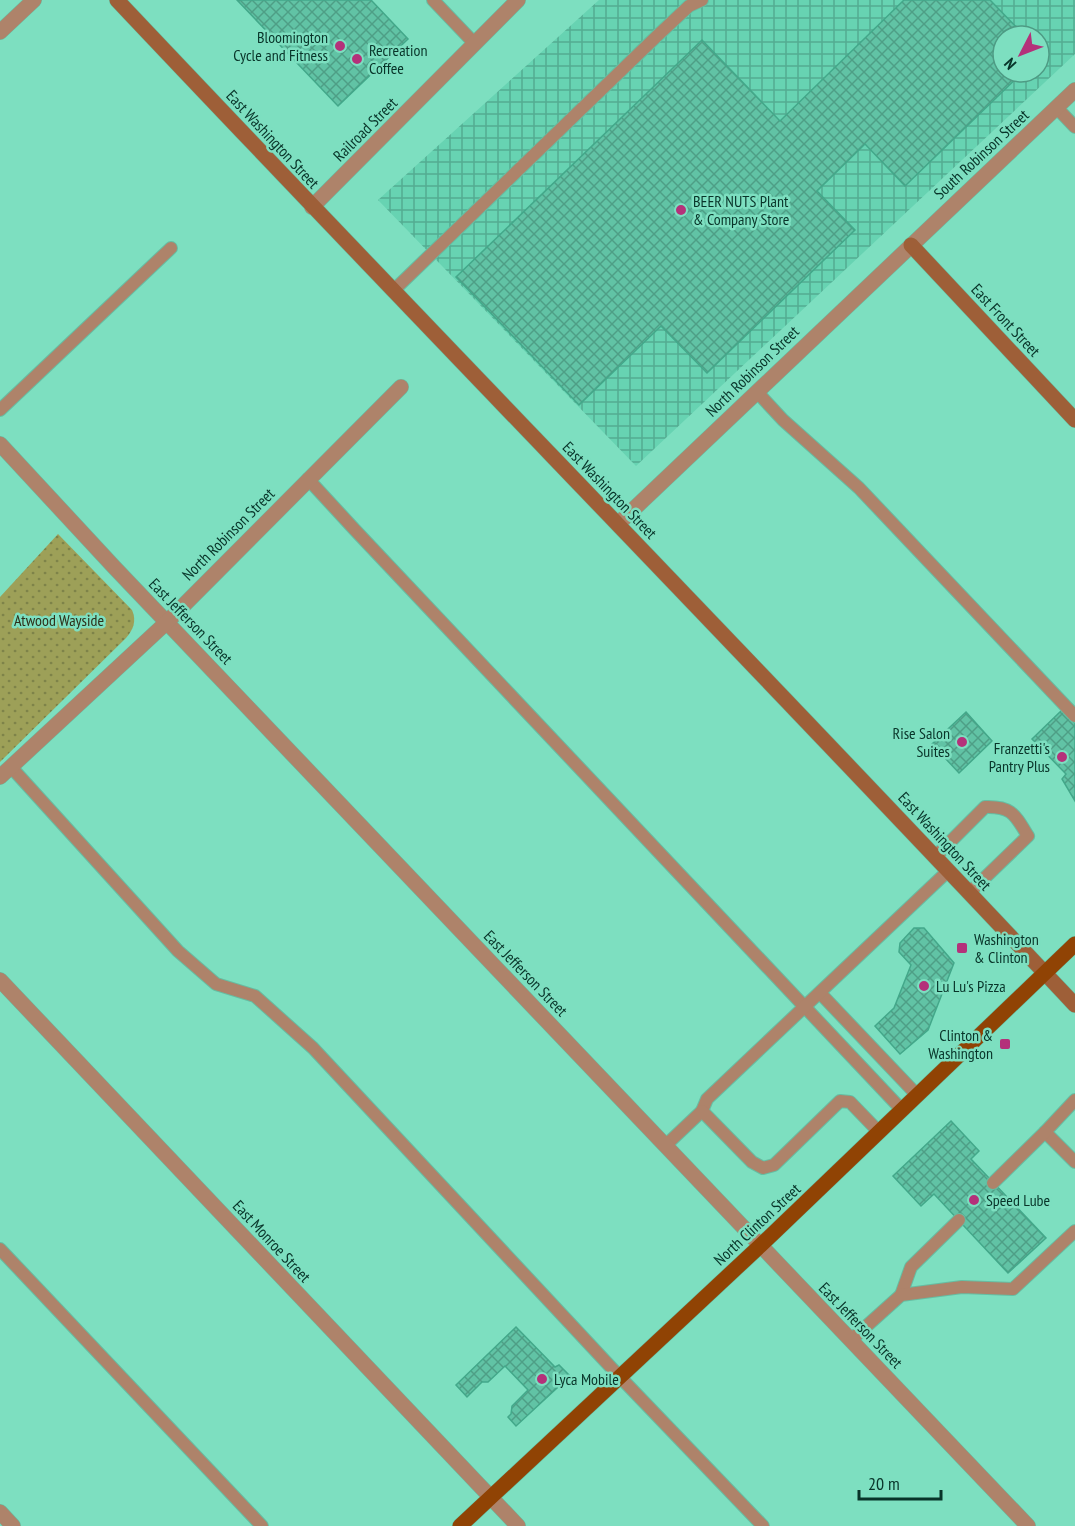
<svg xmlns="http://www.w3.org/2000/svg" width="1075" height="1526" viewBox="0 0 1075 1526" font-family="'PT Sans Narrow',sans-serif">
<defs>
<pattern id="industrial-grid" width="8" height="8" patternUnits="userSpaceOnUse" patternTransform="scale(1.5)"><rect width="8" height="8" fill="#67d3b2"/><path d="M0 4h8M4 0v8" fill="none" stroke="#53ac91"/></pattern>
<pattern id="park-dots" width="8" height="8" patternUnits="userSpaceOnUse" patternTransform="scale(1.5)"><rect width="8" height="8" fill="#9da058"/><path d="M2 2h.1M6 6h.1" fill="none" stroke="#7e8349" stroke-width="1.8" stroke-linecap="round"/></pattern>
<pattern id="building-cross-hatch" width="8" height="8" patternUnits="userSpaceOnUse" patternTransform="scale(1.5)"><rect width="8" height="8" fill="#61c3a5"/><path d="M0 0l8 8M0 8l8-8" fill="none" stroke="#4e9f86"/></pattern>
</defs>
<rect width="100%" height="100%" fill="#7ddfc0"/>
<path fill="url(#industrial-grid)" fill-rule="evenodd" d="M 599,0 L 1075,0 L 1075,54 L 636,466 L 378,200 ZM 1003,36 L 1039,36 L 1039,72 L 1003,72 Z"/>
<path fill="url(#park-dots)" d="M 58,534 L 132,610 C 137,621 133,630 126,638 L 0,762 L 0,597 Z"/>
<g fill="url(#building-cross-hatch)" stroke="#43a88a" stroke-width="1.5">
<polygon points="237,0 371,0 408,39 338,106"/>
<polygon points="904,0 990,0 1025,36 1003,36 1003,72 1023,72 905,186 865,144 817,191 855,230 707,373 661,326 579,405 456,277 702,40 780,121"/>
<polygon points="1062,710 1075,723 1075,801 1062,779 1066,774 1032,739"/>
<polygon points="966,712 992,741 959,773 932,744"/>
<polygon points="914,928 924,928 954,963 928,1030 900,1054 875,1026 894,1008 911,965 899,952 900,943"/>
<polygon points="951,1121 979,1151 971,1159 1046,1238 1008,1273 934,1194 921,1206 893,1176"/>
<polygon points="516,1327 555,1367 559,1365 570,1376 516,1426 508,1417 511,1414 512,1406 528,1390 505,1366 488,1382 482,1382 467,1397 456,1385"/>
</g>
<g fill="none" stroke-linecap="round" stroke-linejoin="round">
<g stroke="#66bda2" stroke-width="14">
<g id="lane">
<polyline points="433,0 475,44"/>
<polyline points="1056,107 1075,127"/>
<polyline points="393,291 657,36 689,6 702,0"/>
<polyline points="757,392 783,420 859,488 1075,716"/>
<polyline points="0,410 171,248"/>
<polyline points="308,479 355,530 902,1110"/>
<polyline points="11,767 178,951 216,984 255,996 313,1048 620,1377 763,1526"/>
<path d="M 935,857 L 985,807 C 1012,806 1015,815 1028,836 L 969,893"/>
<polyline points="820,993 917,1095"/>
<polyline points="1075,1100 1045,1132 1075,1162"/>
<polyline points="702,1111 707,1099 948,871"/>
<polyline points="666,1145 702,1111 752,1162 763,1168 774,1165 840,1101 850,1102 879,1132"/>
<polyline points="993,1183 1045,1132"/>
<polyline points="0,1249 262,1526"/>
<polyline points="901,1295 911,1267 959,1220"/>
<polyline points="851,1340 901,1295 962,1287 1013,1289 1075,1231"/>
</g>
</g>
<g stroke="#66bda2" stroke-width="16">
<g id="street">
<polyline points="0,32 34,0"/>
<polyline points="312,207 518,0"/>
<polyline points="0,444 114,567 1028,1526"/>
<polyline points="618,524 1075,90"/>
<polyline points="0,777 167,622 401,387"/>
<polyline points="0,980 518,1526"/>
<polyline points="0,1512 13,1526"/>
</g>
</g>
<g stroke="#66bda2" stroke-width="16">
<g id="secondary">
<path d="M 117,0 C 435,337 758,667 1075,1005"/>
<polyline points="911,245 1075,420"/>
</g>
</g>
<g stroke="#66bda2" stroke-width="16">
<polyline id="primary" points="460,1526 761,1245 1075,944"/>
</g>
<use href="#lane" stroke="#ae836a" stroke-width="12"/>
<use href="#street" stroke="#ae836a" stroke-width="15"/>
<use href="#secondary" stroke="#9e5f38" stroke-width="15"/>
<use href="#primary" stroke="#904304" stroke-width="15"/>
</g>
<g fill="#b4317a" stroke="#7ddfc0" stroke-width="2">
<circle cx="340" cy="46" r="6"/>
<circle cx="357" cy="59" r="6"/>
<circle cx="681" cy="210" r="6"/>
<circle cx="962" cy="742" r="6"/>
<circle cx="1062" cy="757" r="6"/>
<rect x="956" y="942" width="12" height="12" rx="3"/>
<circle cx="924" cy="986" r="6"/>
<rect x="999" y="1038" width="12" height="12" rx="3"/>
<circle cx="974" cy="1200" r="6"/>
<circle cx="542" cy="1379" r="6"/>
</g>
<g text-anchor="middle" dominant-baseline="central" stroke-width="5" stroke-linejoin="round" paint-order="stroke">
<g font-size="16" fill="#083429" stroke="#7ddfc0" text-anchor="start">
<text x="328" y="37" text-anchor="end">Bloomington<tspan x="328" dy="18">Cycle and Fitness</tspan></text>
<text x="369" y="50">Recreation<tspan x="369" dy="18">Coffee</tspan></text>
<text x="693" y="201">BEER NUTS Plant<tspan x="693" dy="18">&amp; Company Store</tspan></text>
<text x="950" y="733" text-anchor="end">Rise Salon<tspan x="950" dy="18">Suites</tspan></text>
<text x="1050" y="748" text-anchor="end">Franzetti's<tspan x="1050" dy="18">Pantry Plus</tspan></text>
<text x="974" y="939">Washington<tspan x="974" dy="18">&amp; Clinton</tspan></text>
<text x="936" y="986">Lu Lu's Pizza</text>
<text x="993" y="1035" text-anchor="end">Clinton &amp;<tspan x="993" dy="18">Washington</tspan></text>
<text x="986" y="1200">Speed Lube</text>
<text x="554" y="1379">Lyca Mobile</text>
</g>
<g font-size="16" fill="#083429" stroke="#7ddfc0">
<text transform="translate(365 129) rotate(-45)">Railroad Street</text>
<text transform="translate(273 139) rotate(47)">East Washington Street</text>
<text transform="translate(981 154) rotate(-43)">South Robinson Street</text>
<text transform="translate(1006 320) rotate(47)">East Front Street</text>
<text transform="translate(752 371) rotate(-44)">North Robinson Street</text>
<text transform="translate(610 490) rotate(46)">East Washington Street</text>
<text transform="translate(228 534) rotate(-45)">North Robinson Street</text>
<text transform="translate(191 621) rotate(46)">East Jefferson Street</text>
<text transform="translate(945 841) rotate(47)">East Washington Street</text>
<text transform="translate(526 973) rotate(46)">East Jefferson Street</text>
<text transform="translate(757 1224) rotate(-43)">North Clinton Street</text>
<text transform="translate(272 1241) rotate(47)">East Monroe Street</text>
<text transform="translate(861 1325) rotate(46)">East Jefferson Street</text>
</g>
<g font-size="16" fill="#2e2f1a" stroke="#7ddfc0">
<text x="59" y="620">Atwood Wayside</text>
</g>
</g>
<g transform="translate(1021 54) rotate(228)"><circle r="28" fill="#7ddfc0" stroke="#4e9b84" stroke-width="1.5"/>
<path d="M0-4.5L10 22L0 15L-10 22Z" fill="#b4317a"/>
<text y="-9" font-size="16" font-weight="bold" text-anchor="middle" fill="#083429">N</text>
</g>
<path d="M859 1490v9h82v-9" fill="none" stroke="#083429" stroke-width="3"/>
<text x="868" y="1490" font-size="18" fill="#083429" stroke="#7ddfc0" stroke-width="4.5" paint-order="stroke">20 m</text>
</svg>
